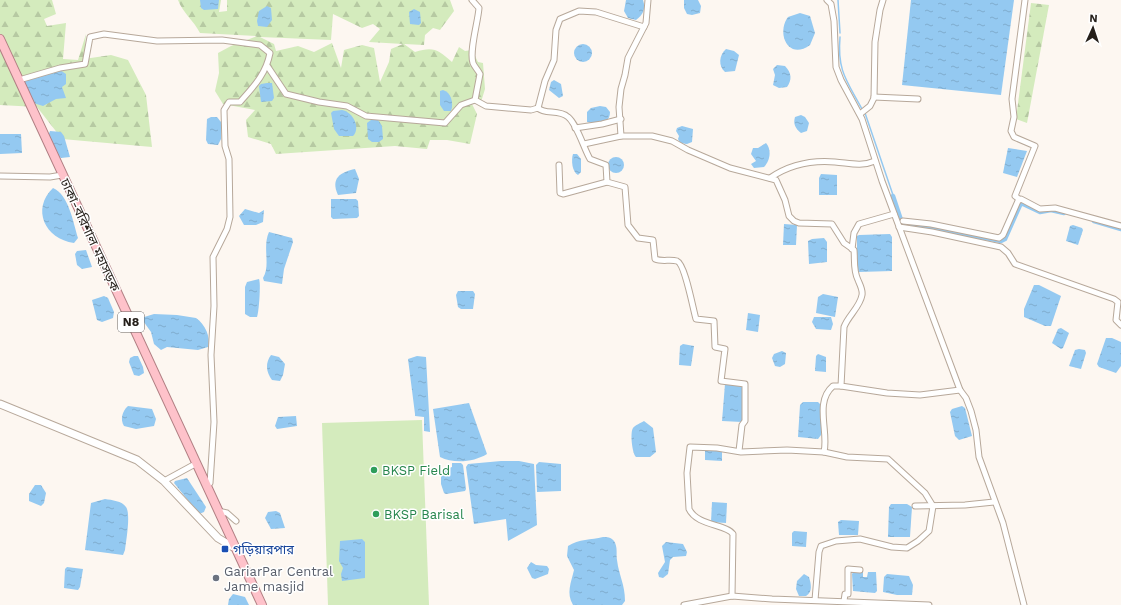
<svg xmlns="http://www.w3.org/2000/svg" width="1121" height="605" viewBox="0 0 1121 605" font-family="'Work Sans','Noto Sans Bengali',sans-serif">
<defs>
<pattern id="forest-firs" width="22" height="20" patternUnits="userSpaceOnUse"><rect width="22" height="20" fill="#d4ebbd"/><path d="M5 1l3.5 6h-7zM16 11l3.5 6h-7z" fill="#b6c9a2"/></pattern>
<pattern id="water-ripples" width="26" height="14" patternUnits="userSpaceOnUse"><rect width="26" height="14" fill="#94c9f1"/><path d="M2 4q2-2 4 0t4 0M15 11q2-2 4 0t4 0" fill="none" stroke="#7facce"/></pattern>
</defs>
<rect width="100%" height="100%" fill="#fdf7f1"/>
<polygon fill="#d4ebbd" points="422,420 429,605 328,605 322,423"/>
<g fill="url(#forest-firs)" fill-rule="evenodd">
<polygon points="0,0 52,0 56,14 44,19 47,26 66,23 63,59 78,60 86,34 84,59 111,55 128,60 146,95 152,147 62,139 37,107 0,105"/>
<path d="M 178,0 L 221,0 L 219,12 L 227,11 L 227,0 L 450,0 L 454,11 L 440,30 L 433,28 L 425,35 L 424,45 L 404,44 L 415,52 C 434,46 438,50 452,62 L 459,47 L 465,51 L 472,50 L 478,62 L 483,63 L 485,89 L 481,102 L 472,104 L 477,114 L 470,144 L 447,140 L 430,140 L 427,149 L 395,146 L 276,154 L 271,144 L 248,137 L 246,120 L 255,110 L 223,104 L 215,91 L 219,73 L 218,53 L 231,46 L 257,36 L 200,33 C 194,21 183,13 178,0 ZM 333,14 L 362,28 L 373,24 L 380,29 L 369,42 L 403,44 L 391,49 L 389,62 L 380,82 L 374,48 L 362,45 L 344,50 L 341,68 L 332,43 L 314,52 L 298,46 L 276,51 L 274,44 L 260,37 L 331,40 Z"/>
<polygon points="1031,3 1049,5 1027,123 1016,119"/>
</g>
<g fill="url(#water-ripples)">
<polygon points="200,0 219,0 218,9 204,10 201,8"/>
<path d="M 626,0 L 643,0 C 646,9 643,15 636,20 L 628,18 L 624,11 Z"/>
<polygon points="684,0 698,0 701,6 700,13 692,15 687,14 684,8"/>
<polygon points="911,0 1014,0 1001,95 902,85"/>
<polygon points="267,6 271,8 272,20 267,27 258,26 257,21 259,11"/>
<polygon points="414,9 420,12 421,23 419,25 410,24 409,12"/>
<path d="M 800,13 L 810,16 L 815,33 L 810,45 C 788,61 776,33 788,17 Z"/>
<circle cx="583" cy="53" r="9"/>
<path d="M 726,49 L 734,51 L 739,55 L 735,71 L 725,72 C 718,66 719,55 726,49 Z"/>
<path d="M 777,65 L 785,66 C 792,73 792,80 787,87 L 779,88 L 773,85 L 775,75 L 773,69 Z"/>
<polygon points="60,70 66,74 66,84 62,87 66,98 56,99 43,106 30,102 20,82"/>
<polygon points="554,80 561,84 563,96 559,98 549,90 551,82"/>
<polygon points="267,83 272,83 274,98 272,101 261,102 259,86 261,84"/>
<path d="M 443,90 C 451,92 454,103 451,111 L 444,111 L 440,105 L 440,91 Z"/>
<path d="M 600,106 L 606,107 L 610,112 C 610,125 597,123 587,122 L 587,112 L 591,108 Z"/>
<path d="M 342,110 C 353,112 361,128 353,136 L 339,136 L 334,129 L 331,113 L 333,111 Z"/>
<path d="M 801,115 L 805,117 L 809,123 L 807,131 L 801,133 C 795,128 793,124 795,117 Z"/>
<polygon points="211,117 217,117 221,122 221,139 218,145 208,144 206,140 207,119"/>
<polygon points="371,120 378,120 382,126 383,139 379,142 372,142 368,139 367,123"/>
<polygon points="682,126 693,129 692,142 687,144 680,143 678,139 679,136 676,131 677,128"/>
<path d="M 50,131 L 61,132 L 64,136 L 70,157 L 61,158 C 53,153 45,142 50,131 Z"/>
<polygon points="0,134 21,134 22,153 0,154"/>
<path d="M 766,143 C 772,150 770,161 764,167 L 754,168 L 751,164 L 756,161 L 751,154 L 753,148 L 758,148 Z"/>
<polygon points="1008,148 1027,151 1017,177 1003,173"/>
<path d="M 573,154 L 577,154 L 581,159 L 581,172 L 578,175 C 572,172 571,160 573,154 Z"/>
<circle cx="616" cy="165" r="8"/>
<path d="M 355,169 L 359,179 L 356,193 L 338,195 C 330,178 341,172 355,169 Z"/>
<polygon points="821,174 837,175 837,195 819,195 819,178"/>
<path d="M 53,188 C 69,195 73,222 78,238 L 74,243 C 45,239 31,209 53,188 Z"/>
<polygon points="331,199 356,199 358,201 359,216 357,218 333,219 331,217"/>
<polygon points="245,209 259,213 264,210 263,222 256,225 244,225 239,216"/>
<polygon points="784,224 797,225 796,245 783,245"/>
<polygon points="1073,225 1082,228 1083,230 1078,245 1066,241 1070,226"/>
<path d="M 269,232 L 292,238 L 293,242 L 284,269 L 282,284 L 264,281 L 263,278 C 271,265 262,247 269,232 Z"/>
<polygon points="890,234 892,237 892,271 859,272 857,268 857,236 859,235"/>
<polygon points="824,238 827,242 827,262 809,264 808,241 812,239"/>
<polygon points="86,250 92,267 82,269 77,265 75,254 77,251"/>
<path d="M 259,279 C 261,283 259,311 257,317 L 250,317 L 245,314 L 245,287 L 247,282 Z"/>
<polygon points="1034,285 1039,285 1061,296 1051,326 1045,326 1024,317 1024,309"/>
<polygon points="458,291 473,291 475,294 473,309 461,309 458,307 456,295"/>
<polygon points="823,294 838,297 835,317 816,313 818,297"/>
<polygon points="104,296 108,298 114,312 113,318 102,322 97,320 92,300"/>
<polygon points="748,313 760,315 758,332 746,330"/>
<path d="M 154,314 L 177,315 L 196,318 C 205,324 211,337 208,347 L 198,350 L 167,347 L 161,350 L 154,344 L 151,332 L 141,318 Z"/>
<polygon points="814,317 831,317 833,324 831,330 816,329 812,322"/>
<polygon points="1061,328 1069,333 1063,348 1061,349 1052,343 1058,329"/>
<polygon points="1106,338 1112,338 1121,342 1121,366 1116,373 1099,367 1097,364"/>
<polygon points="683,344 694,346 691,366 679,365 680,346"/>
<polygon points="1079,349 1085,350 1086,353 1081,369 1069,366 1075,350"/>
<polygon points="782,351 786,353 785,364 780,367 775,366 772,358 774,354"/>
<polygon points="818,354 826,357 826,372 815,371 816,356"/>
<path d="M 271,355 L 279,357 L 285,364 L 283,375 L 280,381 L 272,380 C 266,372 265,363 271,355 Z"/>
<polygon points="134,356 138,356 143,367 144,373 139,376 134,375 129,362 130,358"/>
<polygon points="417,356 426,357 430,432 424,431 424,417 415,416 415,414 408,359"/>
<polygon points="725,384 744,384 742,422 722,421"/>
<polygon points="803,402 818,402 822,406 821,435 818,439 798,437 800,405"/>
<path d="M 469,403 L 487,454 C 474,462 454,464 440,457 L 433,409 Z"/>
<path d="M 128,406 L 152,409 L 156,419 L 154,426 L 136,429 L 124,426 C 120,420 122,411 128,406 Z"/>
<polygon points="962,406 965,408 972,436 959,440 955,436 950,412 952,409"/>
<polygon points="278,417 296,416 297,426 277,429 275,426"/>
<path d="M 644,421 L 653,428 L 656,452 L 650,457 L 636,457 C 632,453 630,432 633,428 C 635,425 641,423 644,421 Z"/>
<polygon points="705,449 722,450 722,461 705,460"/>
<polygon points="501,461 519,461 534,464 537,525 508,541 506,519 474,524 466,467 468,464"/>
<polygon points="539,462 561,464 561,491 537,492 536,465"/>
<polygon points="452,463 461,463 463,465 466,489 465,491 446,494 444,493 441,484 441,471 452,467"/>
<polygon points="187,478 206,507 204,512 199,514 174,483 175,481"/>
<polygon points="35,485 41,485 46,493 44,503 41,506 29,501 29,494"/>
<path d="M 105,499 C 112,500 122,501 126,507 C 131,514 126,541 125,550 L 123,555 L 85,550 L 91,503 Z"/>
<polygon points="712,502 727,503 726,523 711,522"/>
<polygon points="891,504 907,504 912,507 910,537 888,537 889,507"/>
<polygon points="276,511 280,513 285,528 271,529 265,518 268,512"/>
<polygon points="841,520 859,521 858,535 839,535 838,522"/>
<polygon points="794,531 807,532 806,547 792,546 792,533"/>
<path d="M 603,537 C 607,537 611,537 614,541 C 618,547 616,554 617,560 C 619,576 625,584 625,601 L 622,605 L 573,605 C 566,593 571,583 574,570 L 567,556 L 568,546 C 579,539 591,540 603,537 Z"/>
<polygon points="362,539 365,542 365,578 342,581 341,574 343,568 339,561 340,541"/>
<polygon points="666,542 683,544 687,552 686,556 673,557 670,560 668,574 663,578 659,577 658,573 665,562 662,546"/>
<polygon points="531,562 536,565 547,566 549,569 548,574 535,579 532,578 527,568"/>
<polygon points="67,567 83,569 80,587 78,590 64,588 65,569"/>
<polygon points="854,571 863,572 863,577 867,577 868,572 876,572 877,591 875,593 853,591 852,574"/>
<path d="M 804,574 L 809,577 C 811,584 813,592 806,596 L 799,596 L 796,589 L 797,581 Z"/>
<polygon points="887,574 909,576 913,585 912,595 897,595 883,592 884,577"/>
<polygon points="233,594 245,597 249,605 228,605 229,599"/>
</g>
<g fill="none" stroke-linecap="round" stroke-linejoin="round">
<g stroke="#94c9f1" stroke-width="1.5">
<polyline points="838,0 840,33"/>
<path d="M 840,37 C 837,71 847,81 862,109"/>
<polyline points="865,113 894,198"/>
</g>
<g stroke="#94c9f1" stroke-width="4.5">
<polyline points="893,196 902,223 904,223"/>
<polyline points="1094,221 1121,229"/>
<polyline points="912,224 1001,241 1005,239 1021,203 1040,212 1051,210 1064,213"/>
</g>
<g stroke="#b7a89a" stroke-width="7">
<g id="minor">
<path d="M 472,0 L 479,8 C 478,22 469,51 473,63 C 474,66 478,70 480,74 L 475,100 L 486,106 L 531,110 L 538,108 C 545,115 559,109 568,117 C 577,124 584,149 590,159 L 606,165 L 607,182 L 625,187 L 628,225 L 638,238 L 653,240 L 655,259 C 662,262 670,259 677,261 C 685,264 693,309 696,319 L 714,321 L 715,347 L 725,349 L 721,381 L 745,384 L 745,421 L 742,425 L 739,451"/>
<polyline points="827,0 831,4 834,21 836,67 841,80 862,119 882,181 960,390 966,398 971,411 976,430 979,457 1003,523 1024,605"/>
<polyline points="268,67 286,94 319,102 347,106 366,116 445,123 461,105 475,100"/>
<path d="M 19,80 L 60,68 L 85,64 L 90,37 L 104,34 L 157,41 L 222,40 L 260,45 L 270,53 C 266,74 254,86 240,102 L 229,102 L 224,110 L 225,146 L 229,159 L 230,217 L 227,229 L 213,257 L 214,306 L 211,355 L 214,422 L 210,483 L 207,487"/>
<polyline points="874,97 918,99"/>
<polyline points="538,108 545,81 554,60 556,30 560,19 579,11 596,12 644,27"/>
<polyline points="860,114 870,106 874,98 875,42 880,10 883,0"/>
<polyline points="575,128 602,124 621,119"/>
<polyline points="621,136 619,107 621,89 625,75 628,58 646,23 648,0"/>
<path d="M 584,144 L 621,136 L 652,136 L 672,141 L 688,150 L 730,168 L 776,180 L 785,200 L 789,216 L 794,221 L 799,223 L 832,224 L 844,243 L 854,250 C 855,260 853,270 858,280 C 860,285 863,290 862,295 C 860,307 848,316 844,327 L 841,386 L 887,393 L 920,395 L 960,390"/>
<polyline points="559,165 560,193 563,194 607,182"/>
<polyline points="0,176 50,177 62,175"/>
<path d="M 770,178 C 789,165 812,160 835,162 C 849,163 861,167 875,161"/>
<polyline points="1019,199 1015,196 1035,146 1014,137 1011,131 1014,117 1012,99 1025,0"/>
<polyline points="903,221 931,224 999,238 1003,235 1018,201 1021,199 1040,209 1055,208 1121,226"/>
<polyline points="899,227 932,232 1001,247 1008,253 1015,264 1114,299 1118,302 1116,320 1121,325"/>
<polyline points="852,249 854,233 859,224 894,214"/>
<polyline points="164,481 197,463"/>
<polyline points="915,506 965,505 994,502"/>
<polyline points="218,511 227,513 236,521"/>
<path d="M 732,596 L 733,534 C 726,524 697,526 689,509 L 687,473 L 690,447 L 717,448 L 741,452 L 787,450 L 824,452 C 829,432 814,402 833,386 L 841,386"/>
<polyline points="815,600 819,552 821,546 836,541 860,539 892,547 907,548 918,541 929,531 933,506 925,493 888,459 847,457 824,452"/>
<polyline points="844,601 845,594 848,594 848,569 860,570"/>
<polyline points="684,605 732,596 772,599 929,605"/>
</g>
</g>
<g stroke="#b7a89a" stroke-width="9">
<polyline id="secondary" points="0,404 137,460 164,481 218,538 233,547"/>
</g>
<g stroke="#b17f83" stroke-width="10">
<polyline id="trunk" points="0,39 262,605"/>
</g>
<use href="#minor" stroke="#fff" stroke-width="5"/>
<use href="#secondary" stroke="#fff" stroke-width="7"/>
<use href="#trunk" stroke="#fec2ca" stroke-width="8"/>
</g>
<g fill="#2e9e5b" stroke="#fff" stroke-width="1.5">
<circle cx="374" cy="470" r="4"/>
<circle cx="376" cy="514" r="4"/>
</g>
<rect fill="#1a4fb4" stroke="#fff" stroke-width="1.5" x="221" y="545" width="8" height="8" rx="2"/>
<circle fill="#6b7280" stroke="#fff" stroke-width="1.5" cx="216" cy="578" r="4"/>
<g text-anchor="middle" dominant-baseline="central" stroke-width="3" stroke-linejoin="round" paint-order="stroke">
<rect fill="#fff" stroke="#66625f" stroke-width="1" x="118" y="312" width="26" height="20" rx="3"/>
<g font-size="12" font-weight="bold" fill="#251f1a">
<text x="131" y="322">N8</text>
</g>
<g font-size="13" fill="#251f1a" stroke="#fff">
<text transform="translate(90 235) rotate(65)">ঢাকা-বরিশাল মহাসড়ক</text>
</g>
<g font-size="13" fill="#27864d" stroke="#fff" text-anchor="start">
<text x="382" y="470">BKSP Field</text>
<text x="384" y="514">BKSP Barisal</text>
</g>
<g font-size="13" fill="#164399" stroke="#fff" text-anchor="start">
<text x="233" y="549">গড়িয়ারপার</text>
</g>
<g font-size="13" fill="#5b616d" stroke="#fff" text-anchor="start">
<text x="224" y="571">GariarPar Central<tspan x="224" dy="15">Jame masjid</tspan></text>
</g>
</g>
<g transform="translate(1093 28) rotate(3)" stroke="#ffffff" stroke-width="3" paint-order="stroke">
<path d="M0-3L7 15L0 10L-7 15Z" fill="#251f1a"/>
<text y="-6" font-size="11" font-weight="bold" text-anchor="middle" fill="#251f1a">N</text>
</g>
</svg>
